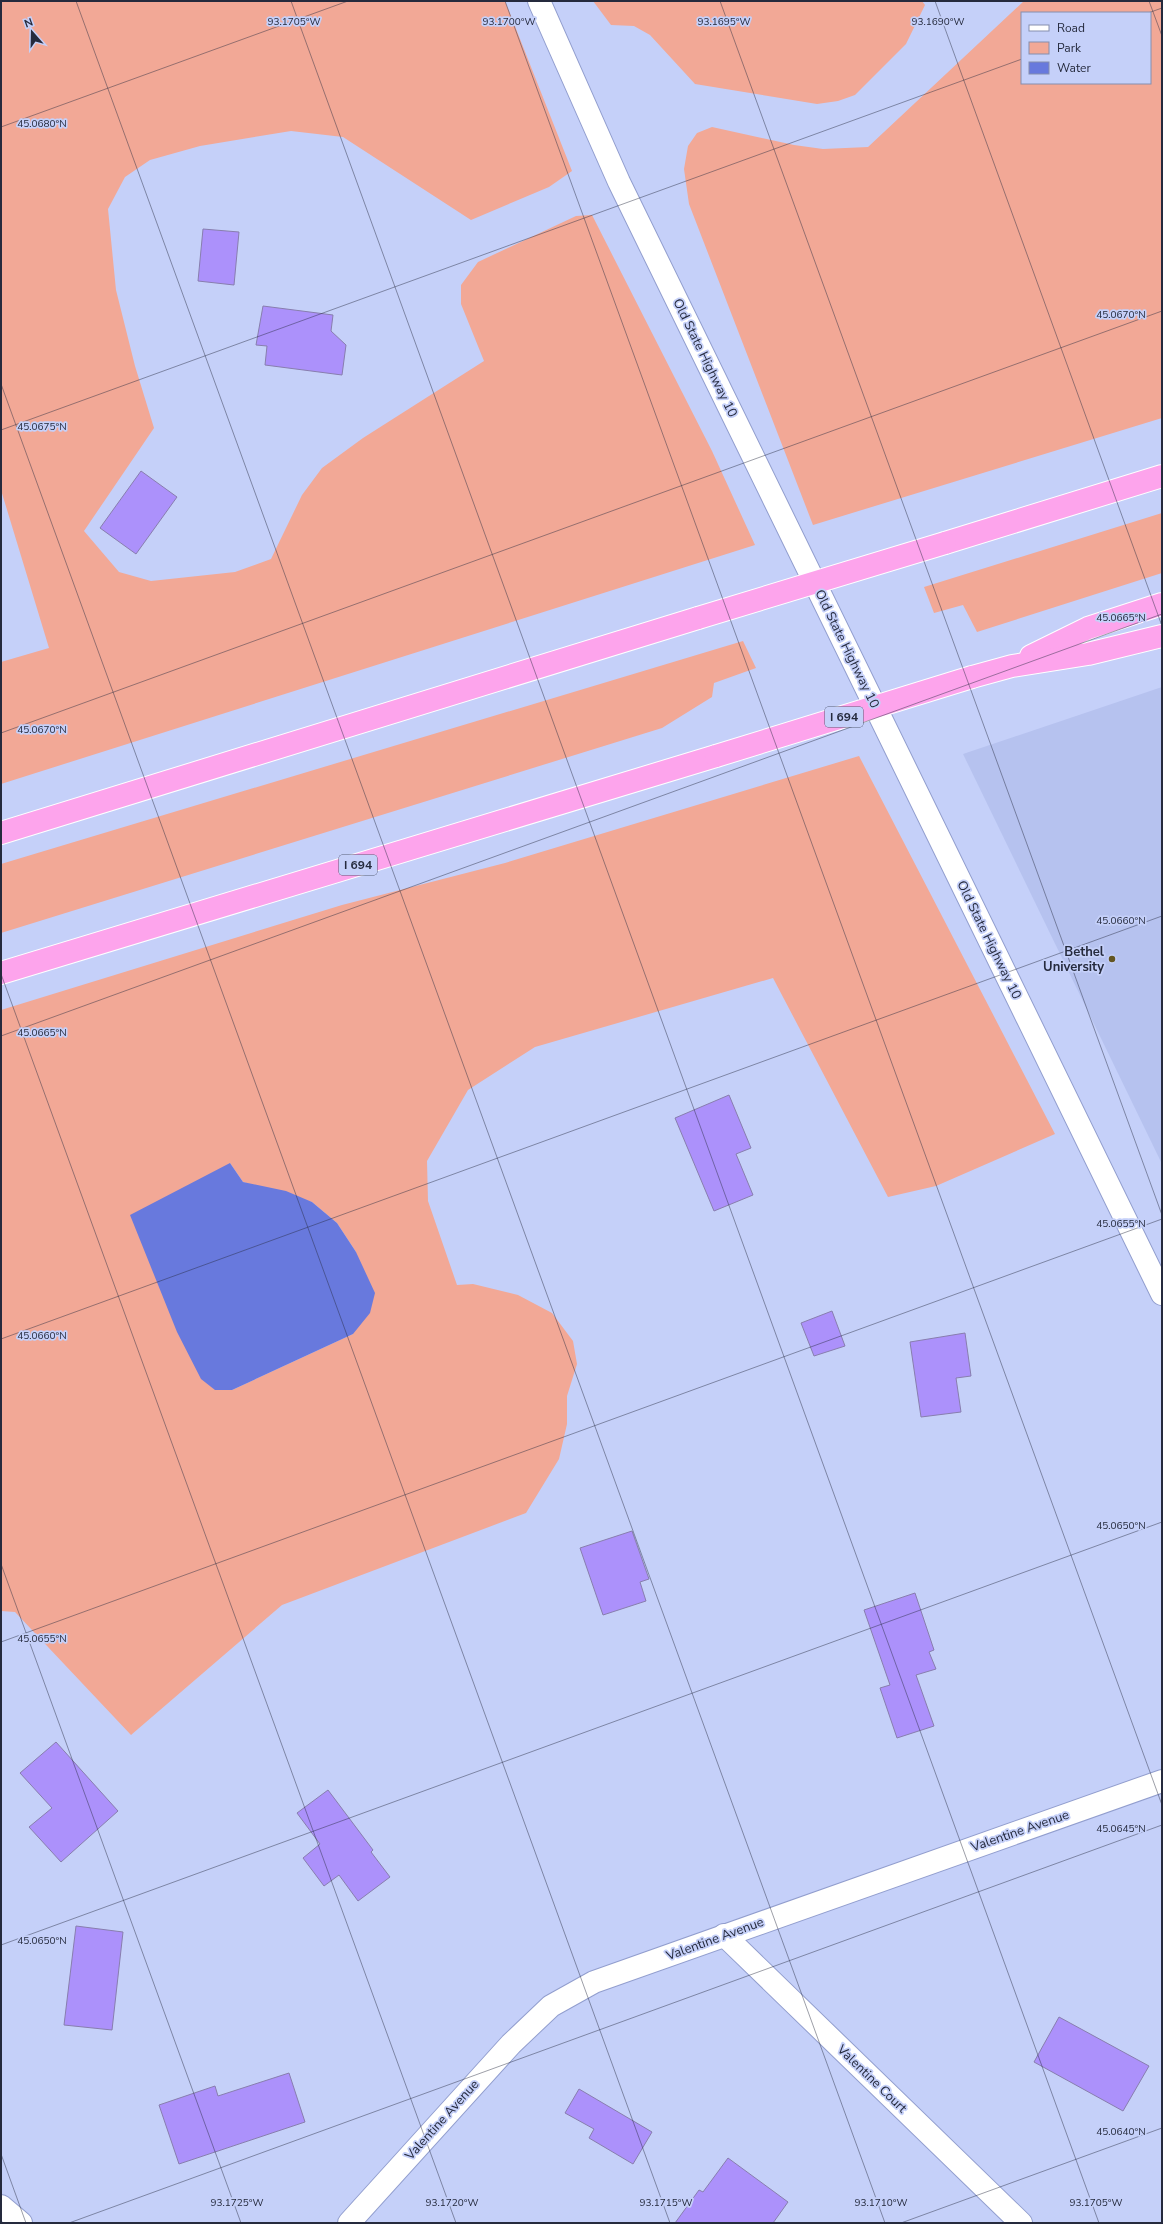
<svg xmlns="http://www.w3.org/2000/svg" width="1163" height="2224" viewBox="0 0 1163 2224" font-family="'Nunito Sans',sans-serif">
<rect width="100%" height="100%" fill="#c5d0f9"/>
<polygon fill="#b6c2ef" points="1162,687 1162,1164 963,754"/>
<g fill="#f2a896" fill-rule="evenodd">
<polygon points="1,1 505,1 572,171 549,187 471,220 343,137 291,131 200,146 150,160 125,177 108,209 116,290 135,366 154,428 84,531 119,572 151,581 235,572 271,559 302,495 322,468 363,438 484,361 461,304 461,285 478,262 576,216 592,215 712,451 755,545 1,784 1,662 49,648 1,490"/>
<polygon points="593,1 922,1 925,5 906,44 855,95 838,101 817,104 695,84 650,35 634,26 611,25"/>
<path d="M 1024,1 L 1162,1 L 1162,418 L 813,525 L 689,204 L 684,169 L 688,146 L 697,133 L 712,127 L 794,145 L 823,149 L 868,147 ZM 1022,13 L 1150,13 L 1150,83 L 1022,83 Z"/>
<polygon points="1162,513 1162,573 977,632 963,605 934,613 924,587"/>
<polygon points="743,641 756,668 714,683 712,697 662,728 1,933 1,864"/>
<path d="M 859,756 L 1055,1134 L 936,1186 L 888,1197 L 773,978 L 535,1047 L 468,1090 L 427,1161 L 428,1201 L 457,1285 L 473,1284 L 518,1295 L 552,1313 L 573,1341 L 577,1364 L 567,1396 L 567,1424 L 559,1459 L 526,1513 L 282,1605 L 131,1735 L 15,1612 L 1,1611 L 1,1010 L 342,905 L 505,863 ZM 230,1163 L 243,1182 L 312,1202 L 337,1223 L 356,1252 L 353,1334 L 232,1390 L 215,1390 Z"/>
</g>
<polygon fill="#6879dd" points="230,1163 243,1182 286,1191 312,1202 337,1223 356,1252 375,1293 370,1313 353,1334 232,1390 215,1390 201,1379 177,1332 130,1215"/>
<g fill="#ac91fb" stroke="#887eae">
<polygon points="203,229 239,232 234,285 198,281"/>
<polygon points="263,306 333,315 331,331 346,345 342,375 265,365 267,346 256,345"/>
<polygon points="141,471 177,497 136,554 100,528"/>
<polygon points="729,1095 751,1148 736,1154 753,1195 714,1211 675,1118"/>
<polygon points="832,1311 845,1346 814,1356 801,1323"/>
<polygon points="965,1333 971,1376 956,1378 961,1412 921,1417 910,1342"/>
<polygon points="632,1531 649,1579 640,1582 646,1601 603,1615 580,1548"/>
<polygon points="915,1593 934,1650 929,1652 936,1669 916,1675 934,1726 897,1738 880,1688 890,1685 864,1610"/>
<polygon points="56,1742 118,1811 61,1862 29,1827 52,1808 20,1773"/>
<polygon points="328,1790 373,1850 371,1852 390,1877 358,1901 339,1875 324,1886 303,1858 320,1844 297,1813"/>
<polygon points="76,1926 123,1932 112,2030 64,2025"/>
<polygon points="1059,2017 1149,2066 1123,2111 1034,2062"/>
<polygon points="289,2073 305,2122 179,2164 159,2105 215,2086 218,2096"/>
<polygon points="579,2089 652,2132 633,2164 589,2138 594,2129 565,2113"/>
<polygon points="728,2158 788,2202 773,2223 675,2223 699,2190 703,2192"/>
</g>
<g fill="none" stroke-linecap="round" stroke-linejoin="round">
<g stroke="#929ece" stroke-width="24">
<g id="minor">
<polyline points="724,1935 1021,2223"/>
<polyline points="1,2206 21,2223"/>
<polyline points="349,2223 511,2044 551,2006 594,1982 1162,1781"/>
</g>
</g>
<g stroke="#929ece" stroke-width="24">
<polyline id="tertiary" points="539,1 619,182 1162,1294"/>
</g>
<g stroke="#fff" stroke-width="24">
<g id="motorway">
<polyline points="945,543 1162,476"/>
<polyline points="1031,656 1088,628 1162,604"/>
<polyline points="972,677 1012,666 1088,654 1162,636"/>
<polyline points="1,833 698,618"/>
<polyline points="1,973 716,756"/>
</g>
</g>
<use href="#minor" stroke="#fff" stroke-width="22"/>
<use href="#tertiary" stroke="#fff" stroke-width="22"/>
<use href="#motorway" stroke="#fda4ec" stroke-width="22"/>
<g stroke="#fff" stroke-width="24" stroke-linecap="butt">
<g id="motorway-bridge">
<polyline points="698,618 945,543"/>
<polyline points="716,756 972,677"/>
</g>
</g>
<use href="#motorway-bridge" stroke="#fda4ec" stroke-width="22"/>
</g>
<path fill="none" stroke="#252a3d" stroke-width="1" stroke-opacity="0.45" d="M 76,1 L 885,2223M 291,1 L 1099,2223M 505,1 L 1162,1805M 720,1 L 1162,1215M 935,1 L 1162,626M 1149,1 L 1162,36M 1148,13 L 1162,8M 1,127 L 348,1M 1,384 L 670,2223M 1,430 L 1022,59M 1,733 L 1162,311M 1,974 L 456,2223M 1,1036 L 1162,614M 1,1339 L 1162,916M 1,1564 L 241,2223M 1,1642 L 1162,1219M 1,1945 L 1162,1522M 1,2154 L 26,2223M 69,2223 L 1162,1825M 901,2223 L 1162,2128"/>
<circle fill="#635522" stroke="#c5d0f9" stroke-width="1.5" cx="1112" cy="959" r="4"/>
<g text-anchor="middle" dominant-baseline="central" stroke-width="3.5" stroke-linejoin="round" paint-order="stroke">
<g fill="#c5d0f9" stroke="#555c75" stroke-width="1">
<rect x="825" y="707" width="38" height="20" rx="3"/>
<rect x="339" y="855" width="38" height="20" rx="3"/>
</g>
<g font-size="12" font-weight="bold" fill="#252a3d">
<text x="844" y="717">I 694</text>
<text x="358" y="865">I 694</text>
</g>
<g font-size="13" fill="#252a3d" stroke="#c5d0f9">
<text transform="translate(705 358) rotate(64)">Old State Highway 10</text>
<text transform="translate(847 649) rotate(64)">Old State Highway 10</text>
<text transform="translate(989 940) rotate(64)">Old State Highway 10</text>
<text transform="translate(1020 1831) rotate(-19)">Valentine Avenue</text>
<text transform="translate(715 1939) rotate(-20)">Valentine Avenue</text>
<text transform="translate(872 2079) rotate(44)">Valentine Court</text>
<text transform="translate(442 2120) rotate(-48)">Valentine Avenue</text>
</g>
<g font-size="13" font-weight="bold" fill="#252a3d" stroke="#c5d0f9" text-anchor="end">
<text x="1104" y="952">Bethel<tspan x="1104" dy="15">University</tspan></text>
</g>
</g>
<g font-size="10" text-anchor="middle" fill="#252a3d" stroke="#c5d0f9" stroke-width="3.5" stroke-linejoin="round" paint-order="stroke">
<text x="294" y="25">93.1705°W</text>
<text x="509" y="25">93.1700°W</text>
<text x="724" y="25">93.1695°W</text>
<text x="938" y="25">93.1690°W</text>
<text x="42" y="127">45.0680°N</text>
<text x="1121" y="318">45.0670°N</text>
<text x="42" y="430">45.0675°N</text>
<text x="1121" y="621">45.0665°N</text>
<text x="42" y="733">45.0670°N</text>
<text x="1121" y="924">45.0660°N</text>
<text x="42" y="1036">45.0665°N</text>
<text x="1121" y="1227">45.0655°N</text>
<text x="42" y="1339">45.0660°N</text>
<text x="1121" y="1529">45.0650°N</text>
<text x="42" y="1642">45.0655°N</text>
<text x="1121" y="1832">45.0645°N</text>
<text x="42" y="1944">45.0650°N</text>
<text x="1121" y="2135">45.0640°N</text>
<text x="237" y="2206">93.1725°W</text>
<text x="452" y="2206">93.1720°W</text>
<text x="666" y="2206">93.1715°W</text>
<text x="881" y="2206">93.1710°W</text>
<text x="1096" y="2206">93.1705°W</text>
</g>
<rect width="1163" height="2224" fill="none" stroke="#252a3d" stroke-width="4"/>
<rect x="1021" y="12" width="130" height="72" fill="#c5d0f9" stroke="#858eae"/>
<rect x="1029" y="25" width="20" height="6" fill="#ffffff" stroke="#858eae"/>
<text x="1057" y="32" font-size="12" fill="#252a3d">Road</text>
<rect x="1029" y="42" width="20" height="12" fill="#f2a896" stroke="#858eae"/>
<text x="1057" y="52" font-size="12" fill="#252a3d">Park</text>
<rect x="1029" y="62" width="20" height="12" fill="#6879dd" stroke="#858eae"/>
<text x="1057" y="72" font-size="12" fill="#252a3d">Water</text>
<g transform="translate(32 32) rotate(340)" stroke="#c5d0f9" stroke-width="3" paint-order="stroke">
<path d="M0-3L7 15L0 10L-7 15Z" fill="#252a3d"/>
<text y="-6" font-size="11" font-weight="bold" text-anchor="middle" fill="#252a3d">N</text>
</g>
</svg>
